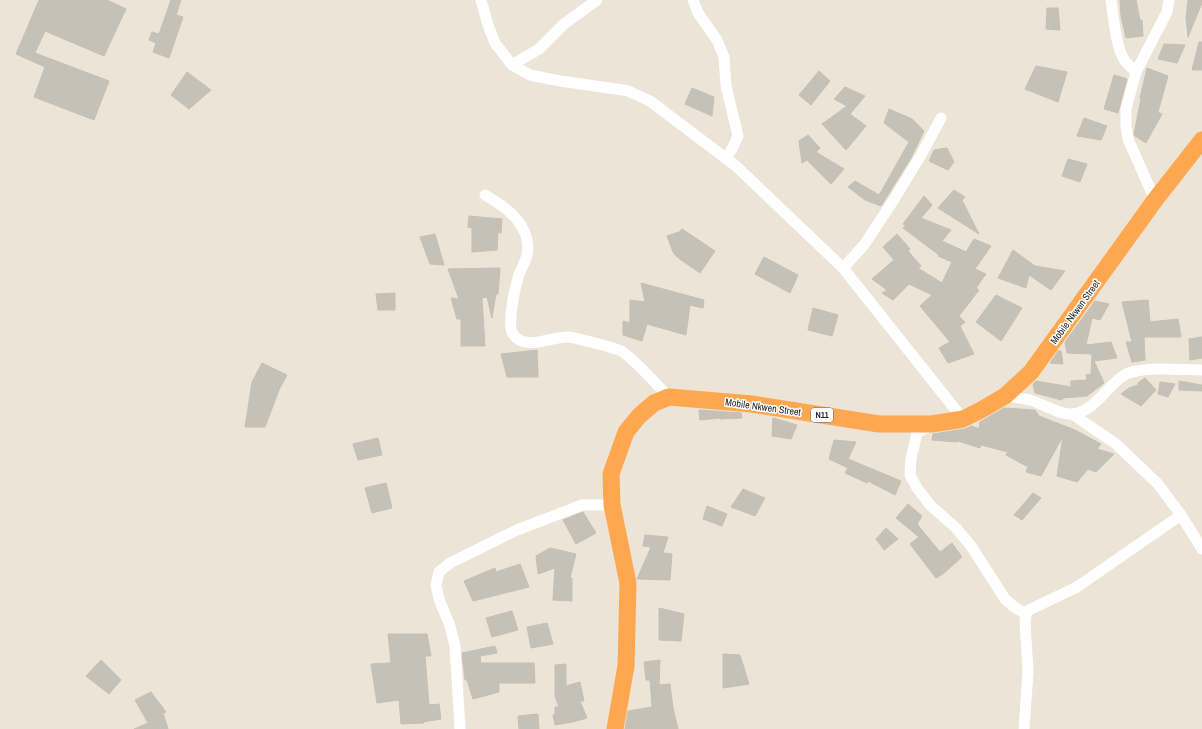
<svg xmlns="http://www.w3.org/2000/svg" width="1202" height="729" viewBox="0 0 1202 729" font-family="'Archivo Narrow',sans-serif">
<rect width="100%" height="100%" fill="#ebe4d7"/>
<g fill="#c6c1b7" stroke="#c6c0b1">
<polygon points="39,0 107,0 126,9 104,56 45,31 35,53 109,81 94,120 34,97 45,67 16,54"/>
<polygon points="171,0 181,0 176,15 183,17 169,58 153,52 156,43 149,40 152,32 159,34"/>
<polygon points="1120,0 1136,0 1140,20 1142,20 1143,36 1126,38 1121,16"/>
<polygon points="1188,0 1202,0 1202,3 1188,37 1186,18"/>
<polygon points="1047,8 1058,8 1060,30 1046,29"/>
<polygon points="1199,42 1202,42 1202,70 1192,70"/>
<polygon points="1164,44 1185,45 1177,63 1158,59"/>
<polygon points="1036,66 1067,72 1058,102 1025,89"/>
<polygon points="1147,68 1168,76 1158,112 1162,114 1146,143 1135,136 1134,134 1141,99 1140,98"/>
<polygon points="819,71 830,81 811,105 799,95"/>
<polygon points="187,72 211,90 189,109 171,95"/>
<polygon points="1114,75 1127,79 1118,113 1104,109"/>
<polygon points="845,87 865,96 850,114 866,126 846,150 822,124 847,106 834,99"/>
<polygon points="692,88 714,97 712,116 685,104"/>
<polygon points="889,109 912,119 924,131 911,158 881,206 865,200 848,187 855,181 879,195 881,191 886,194 882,190 909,142 884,123"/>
<polygon points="1084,118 1107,126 1101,140 1077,136"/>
<polygon points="808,135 820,148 816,152 844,169 831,184 807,160 802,163 799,141"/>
<polygon points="947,148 954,162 948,170 929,161 934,150"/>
<polygon points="1068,159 1087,164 1080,182 1062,176"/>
<polygon points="954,190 965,197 962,200 979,234 938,208"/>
<polygon points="924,196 932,205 921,218 951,230 942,241 966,252 974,239 991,246 975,269 986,274 976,288 979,290 959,316 965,322 960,326 974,354 948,363 939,348 950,342 920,306 932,295 909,284 893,300 882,293 887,290 872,279 894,260 883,247 897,234 910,249 908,251 921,266 918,268 942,283 952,262 938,256 939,255 903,228 906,226 903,224"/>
<polygon points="469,216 502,219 501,233 498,232 497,250 472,252 472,228 468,227"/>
<polygon points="682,229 715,251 700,273 677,257 673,252 667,236 679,232"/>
<polygon points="435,234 444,265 430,264 420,237"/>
<polygon points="1013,250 1035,266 1065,271 1051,290 1029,275 1026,288 998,278"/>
<polygon points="764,257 798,275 790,293 755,274"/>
<polygon points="500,268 498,294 496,294 492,318 487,297 482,298 485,346 461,346 461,319 457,319 451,298 459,299 448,269"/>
<polygon points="641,283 704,300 703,308 690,305 686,335 647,324 642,341 623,335 623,321 630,323 630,300 645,302"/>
<polygon points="395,293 395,310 378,310 376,294"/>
<polygon points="996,295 1022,308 1001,341 976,322"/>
<polygon points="1148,300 1150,322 1178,319 1181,337 1144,337 1145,360 1132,362 1126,342 1132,342 1122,302"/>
<polygon points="1095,301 1109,304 1100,320 1092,318 1086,345 1111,342 1117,358 1094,361 1104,383 1087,396 1063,398 1062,400 1035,393 1033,384 1036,381 1071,387 1071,381 1087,380 1086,375 1091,374 1092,354 1067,353 1065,342"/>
<polygon points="813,308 838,315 832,336 808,330"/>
<polygon points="1202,337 1202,358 1190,360 1189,339"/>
<polygon points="537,350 538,377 507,377 501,354"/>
<polygon points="1058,351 1061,351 1063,364 1050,363"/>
<polygon points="262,363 287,375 279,390 265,427 245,427 252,382"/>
<polygon points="1145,378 1156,390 1141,406 1121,394 1129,388 1138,385 1138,383"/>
<polygon points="1179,381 1202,385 1202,391 1179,390"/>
<polygon points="1160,382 1175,384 1168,397 1158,394"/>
<polygon points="1004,408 1035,410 1039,416 1075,430 1101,444 1097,449 1114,454 1096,472 1088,469 1077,482 1057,476 1063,436 1041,476 1026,472 1028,467 1006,455 1008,452 981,445 980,448 958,441 957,442 932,440 933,434 965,429 972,426 979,429 980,422"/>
<polygon points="699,410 741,413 742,418 720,419 720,418 700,420"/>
<polygon points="773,418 797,425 791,439 772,436"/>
<polygon points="378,438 382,455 358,460 353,444"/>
<polygon points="834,440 856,442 848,459 901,481 895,495 868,481 867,483 845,473 848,468 829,459"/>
<polygon points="386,483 392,508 372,513 365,488"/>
<polygon points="743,489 765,498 755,516 731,507"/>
<polygon points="1033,493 1041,498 1022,520 1014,515"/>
<polygon points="908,504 922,516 917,524 940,552 952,543 962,557 943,574 936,578 910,544 919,537 896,518"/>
<polygon points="707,506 727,514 722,526 703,519"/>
<polygon points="583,512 596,533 576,544 563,520"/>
<polygon points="886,528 898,539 884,550 876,539"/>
<polygon points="645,535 668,537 663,553 672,554 670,580 637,579 651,547 643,546"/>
<polygon points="550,548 576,554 570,578 572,578 572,601 553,600 555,568 538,574 536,556"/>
<polygon points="520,564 529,587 473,601 464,581 495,568 496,572"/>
<polygon points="659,608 684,614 681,641 659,640"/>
<polygon points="512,611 518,630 492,637 486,618"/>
<polygon points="547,623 553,644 531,648 527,627"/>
<polygon points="388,634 427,634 431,656 425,656 429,705 439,704 441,719 423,722 424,723 401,724 399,700 377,703 371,664 391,663"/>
<polygon points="495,646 497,653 480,656 481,663 534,663 535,683 499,683 499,692 473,699 467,680 465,680 462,653"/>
<polygon points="723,654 740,655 749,684 723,688"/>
<polygon points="101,660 121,680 109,694 86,676"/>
<polygon points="660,660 659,685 670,684 673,708 678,729 625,729 628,711 652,707 650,680 646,680 644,662"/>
<polygon points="566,664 566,686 580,682 584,701 580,701 587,718 573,722 555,725 553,715 555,714 555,707 559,707 555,696 555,665"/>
<polygon points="151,692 166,712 163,713 168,729 134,729 148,723 135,700"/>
<polygon points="538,714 539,729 519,729 518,716"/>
</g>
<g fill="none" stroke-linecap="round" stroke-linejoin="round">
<g stroke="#fff" stroke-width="11">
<polyline points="481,0 488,25 495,43 512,65 530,75 560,81 616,89 628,91 650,101 736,166 843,268 963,419"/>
<polyline points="693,0 698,13 717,40 724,57 726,86 738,136 732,149 726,158"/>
<path d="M 1111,0 C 1114,18 1115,46 1125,61 C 1128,65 1133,69 1136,72"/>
<polyline points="512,65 539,49 564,24 597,0"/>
<path d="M 485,195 C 508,208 532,226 527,255 C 525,263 520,270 518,278 C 515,289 512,302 511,314 C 511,321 509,328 513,334 C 525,352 552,336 568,337 C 576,338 617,348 623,352 C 640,365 654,382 669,397"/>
<polyline points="1155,200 1128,139 1126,126 1126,109 1136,72 1167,12 1169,0"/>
<polyline points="843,268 864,245 893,201 921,155 941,118"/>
<path d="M 1005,396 C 1013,397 1022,398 1030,400 C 1041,403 1061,416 1073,414 C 1096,411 1107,385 1126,374 C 1142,366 1183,370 1202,370"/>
<polyline points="1072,414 1116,444 1158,484 1181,515 1202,549"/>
<polyline points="931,425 917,433 911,459 910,475 917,488 930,505 956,528 971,546 1005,599 1013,606 1026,614"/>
<polyline points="460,729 455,646 450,626 439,599 436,585 439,572 450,563 517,530 582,505 612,505"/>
<polyline points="1024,729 1028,672 1025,622 1026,614 1029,610 1077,587 1181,515"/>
</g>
<polyline stroke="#ffa74e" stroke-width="17" points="615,729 626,666 628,583 612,505 611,474 626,432 639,416 654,403 669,397 752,404 879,424 932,424 963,419 981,410 1005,396 1031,372 1155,200 1202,140"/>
</g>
<g text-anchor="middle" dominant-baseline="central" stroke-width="3" stroke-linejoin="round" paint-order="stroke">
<rect fill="#fff" stroke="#686868" stroke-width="1" x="811" y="408" width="22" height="14" rx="3"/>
<g font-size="9" font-weight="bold" fill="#272727">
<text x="822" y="415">N11</text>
</g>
<g font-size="10" fill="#272727" stroke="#fff">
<text transform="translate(1075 312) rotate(-54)">Mobile Nkwen Street</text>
<text transform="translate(763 407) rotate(8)">Mobile Nkwen Street</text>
</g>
</g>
</svg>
